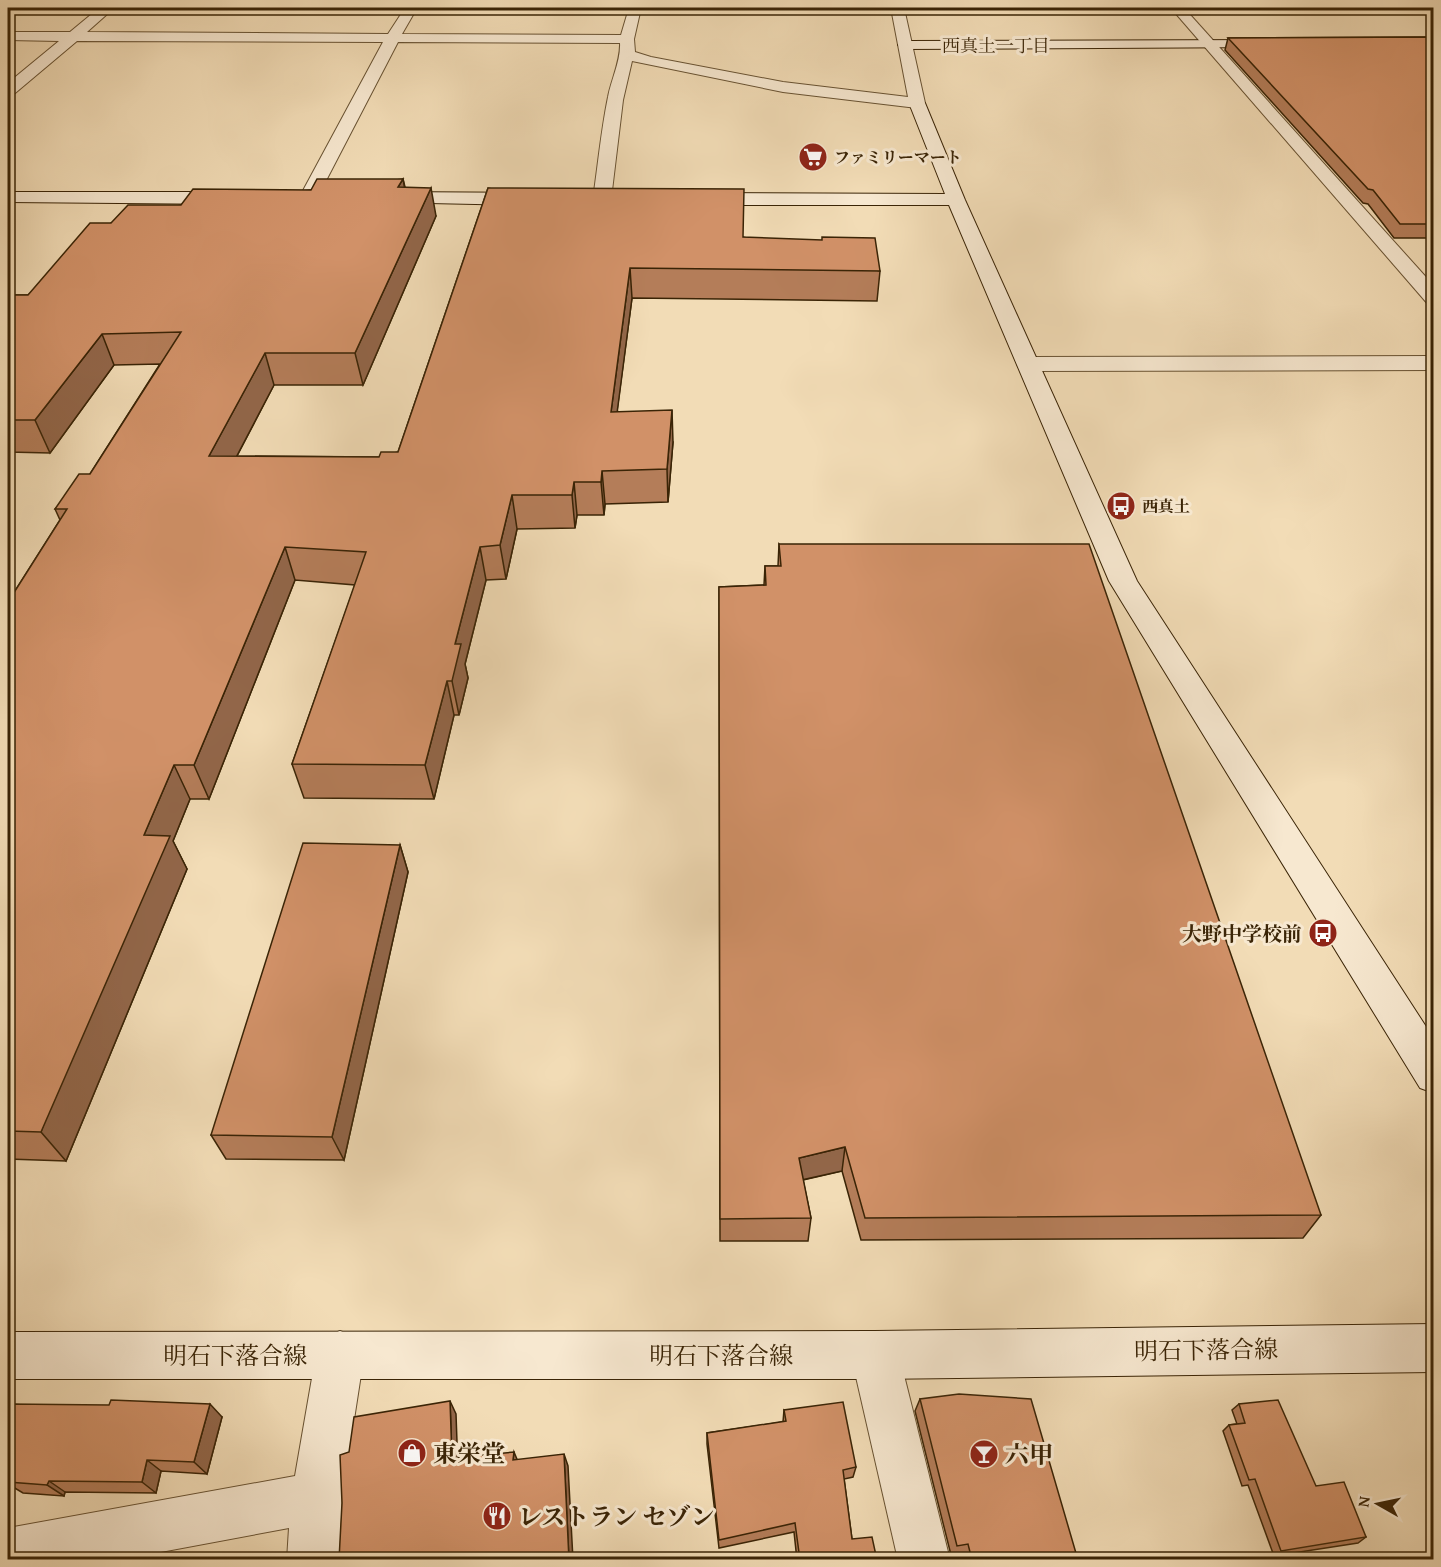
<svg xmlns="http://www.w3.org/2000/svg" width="1441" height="1567" viewBox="0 0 1441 1567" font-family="'Gentium Book Plus','Noto Serif JP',serif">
<rect width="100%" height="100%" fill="#f2dcb6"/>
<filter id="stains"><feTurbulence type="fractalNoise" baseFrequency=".00333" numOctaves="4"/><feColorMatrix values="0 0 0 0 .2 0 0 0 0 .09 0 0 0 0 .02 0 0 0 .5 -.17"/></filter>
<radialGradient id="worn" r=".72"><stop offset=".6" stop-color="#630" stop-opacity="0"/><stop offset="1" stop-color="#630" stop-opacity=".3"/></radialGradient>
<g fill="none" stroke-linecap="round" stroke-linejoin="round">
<g stroke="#685232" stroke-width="2">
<g id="street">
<path d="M 99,8 L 114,8 L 87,32 L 388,34 L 405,8 L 417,8 L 402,34 L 621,35 L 629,8 L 641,8 L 634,39 L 635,52 L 651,57 L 783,82 L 908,97 L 891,8 L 904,8 L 925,103 L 917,108 L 783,92 L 632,61 L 623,100 L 611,199 L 608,203 L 596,203 L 593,199 C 598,165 601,131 608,97 C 611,80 621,61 620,43 L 398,42 L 317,198 L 314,202 L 302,202 L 299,198 L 383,42 L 77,41 L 14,94 L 8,96 L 8,83 L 59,41 L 8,40 L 8,32 L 70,32 Z"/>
<polygon points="1171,8 1184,8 1434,286 1434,305 1427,303"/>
<polygon points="1434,356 1434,370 1028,371 1020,369 1017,364 1020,359 1028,357"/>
<polygon points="340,1331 357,1338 364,1355 342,1497 339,1560 287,1560 289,1528 118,1560 8,1560 8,1528 295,1476 316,1355 323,1338"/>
<polygon points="875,1331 892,1338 899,1355 950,1560 898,1560 851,1355 858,1338"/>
</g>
</g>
<g stroke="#3a2406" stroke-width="2">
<g id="secondary">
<polygon points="1270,40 1275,41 1277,44 1275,47 905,49 898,45 905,41"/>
<polygon points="917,98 925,103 965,200 1137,581 1434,1039 1434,1093 1420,1088 1109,581 949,205 700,205 694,203 691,199 694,195 700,193 945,194 909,103"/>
<polygon points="8,192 231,192 237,194 240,198 237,202 231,204 8,202"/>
<polygon points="388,192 528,193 534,195 537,199 534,203 528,205 382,202 379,198 382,194"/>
<polygon points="1434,1324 1434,1372 875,1379 8,1379 8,1332 875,1331"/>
</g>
</g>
<use href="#street" fill="#f7e8d0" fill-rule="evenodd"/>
<use href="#secondary" fill="#f7e8d0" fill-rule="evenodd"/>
</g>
<g fill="#b47d59" stroke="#3a2406" stroke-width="1.5">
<polygon points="1434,37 1434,238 1394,238 1368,204 1363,203 1225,50 1228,38"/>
<polygon points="403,179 405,187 436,216 363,385 274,385 237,456 379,457 398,452 488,188 743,237 880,271 877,301 632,298 617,411 673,442 668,502 605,504 604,515 577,515 575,528 517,529 506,579 486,580 465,664 468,678 459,715 454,715 434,799 304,798 292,764 355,585 295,580 209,799 190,799 173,841 187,869 66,1161 8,1159 8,602 60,520 55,509 90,474 160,364 114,365 50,453 8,452 8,295 28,295 111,223 181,205"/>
<polygon points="779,544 1321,1215 1303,1238 861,1240 842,1171 803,1180 811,1218 808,1241 720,1241 719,587 764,585 765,566 778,566"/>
<polygon points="400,845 408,872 344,1160 226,1159 211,1135"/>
<polygon points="920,1399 1078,1560 964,1560 962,1553 951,1555 915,1411"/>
<polygon points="8,1404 222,1417 207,1474 161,1471 156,1493 65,1492 64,1496 23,1493 8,1484"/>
<polygon points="1239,1404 1316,1486 1366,1537 1358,1543 1274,1556 1248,1485 1242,1486 1223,1431 1229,1425 1237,1424 1232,1410"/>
<polygon points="784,1410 856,1467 853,1477 844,1479 852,1539 877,1560 797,1560 794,1532 719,1548 707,1444 707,1433 783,1422"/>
</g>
<g fill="#926649" stroke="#3a2406" stroke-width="1.5">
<polygon points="403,179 408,207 398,187"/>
<polygon points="431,188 436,216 363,385 355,353"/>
<polygon points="630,268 632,298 613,444 611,412"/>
<polygon points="102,334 114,365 50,453 35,420"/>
<polygon points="265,353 274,385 220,488 209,456"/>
<polygon points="672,410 673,442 668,502 667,469"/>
<polygon points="602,471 605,504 604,515 601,482"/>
<polygon points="574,482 577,515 575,528 572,495"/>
<polygon points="512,495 517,529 506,579 500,545"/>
<polygon points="285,547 295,580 209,799 194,765"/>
<polygon points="480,547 486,580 465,664 468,678 459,715 452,681 455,644"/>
<polygon points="447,681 454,715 434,799 425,765"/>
<polygon points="174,765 190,799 173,841 187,869 66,1161 41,1132 144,835"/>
<polygon points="400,845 408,872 344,1160 332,1137"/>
<polygon points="845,1147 842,1171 797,1181 799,1158"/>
<polygon points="450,1401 456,1414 458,1470 452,1458"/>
<polygon points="210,1404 222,1417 207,1474 194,1462"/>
<polygon points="514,1452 519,1464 513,1460"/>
<polygon points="564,1454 568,1466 573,1560 569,1560"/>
<polygon points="147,1460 161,1471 156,1493 142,1482"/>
<polygon points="49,1481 65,1492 64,1496 47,1485"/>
</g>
<g fill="#d19168" stroke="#3a2406" stroke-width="1.5">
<polygon points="1434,37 1434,224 1400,224 1373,190 1368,189 1228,38"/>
<polygon points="317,179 403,179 398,187 431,188 355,353 265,353 209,456 379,457 381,452 398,452 488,188 744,189 743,237 822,240 822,237 875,238 880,271 630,268 611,412 672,410 667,469 602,471 601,482 574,482 572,495 512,495 500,545 480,547 455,644 461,644 452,681 447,681 425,765 292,764 366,552 285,547 194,765 174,765 144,835 170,836 41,1132 8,1131 8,602 67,509 55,509 79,474 90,474 181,332 102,334 35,420 8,420 8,295 28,295 90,223 111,223 128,205 181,205 193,189 311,190"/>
<polygon points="779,544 1089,544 1321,1215 865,1218 845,1147 799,1158 811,1218 720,1219 719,587 766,585 765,566 781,566"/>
<polygon points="303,843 400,845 332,1137 211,1135"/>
<polygon points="959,1394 1031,1399 1078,1560 972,1560 968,1544 957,1546 920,1399"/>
<polygon points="111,1400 210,1404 194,1462 147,1460 142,1482 49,1481 47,1485 8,1482 8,1477 9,1473 8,1473 8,1404 109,1405"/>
<polygon points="1278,1400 1316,1486 1344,1482 1366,1537 1281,1551 1255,1479 1249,1480 1229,1425 1245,1423 1239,1404"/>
<polygon points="450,1401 452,1458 514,1452 513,1460 564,1454 569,1560 339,1560 342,1503 340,1455 349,1452 354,1417"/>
<polygon points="843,1402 856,1467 843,1470 852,1539 872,1537 877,1560 800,1560 795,1523 719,1540 707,1433 786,1421 784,1410"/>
</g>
<defs>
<g id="supermarket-disc" transform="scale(1.5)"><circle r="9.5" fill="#8f2418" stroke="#f7e8d0"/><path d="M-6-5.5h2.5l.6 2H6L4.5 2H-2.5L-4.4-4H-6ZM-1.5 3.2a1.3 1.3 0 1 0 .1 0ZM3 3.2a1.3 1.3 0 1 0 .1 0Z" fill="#fff"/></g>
<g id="bus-disc" transform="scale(1.5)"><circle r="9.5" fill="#8f2418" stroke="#f7e8d0"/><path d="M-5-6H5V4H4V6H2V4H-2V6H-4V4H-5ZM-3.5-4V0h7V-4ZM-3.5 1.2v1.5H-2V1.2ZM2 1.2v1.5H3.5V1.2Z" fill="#fff"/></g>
<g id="shop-disc" transform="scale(1.5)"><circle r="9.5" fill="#8f2418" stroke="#f7e8d0"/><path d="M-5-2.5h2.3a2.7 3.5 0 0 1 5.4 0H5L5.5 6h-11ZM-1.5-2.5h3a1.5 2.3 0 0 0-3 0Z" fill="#fff"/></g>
<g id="bar-disc" transform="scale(1.5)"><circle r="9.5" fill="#8f2418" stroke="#f7e8d0"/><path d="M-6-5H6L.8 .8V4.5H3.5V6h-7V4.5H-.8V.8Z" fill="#fff"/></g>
<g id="restaurant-disc" transform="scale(1.5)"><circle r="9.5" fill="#8f2418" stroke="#f7e8d0"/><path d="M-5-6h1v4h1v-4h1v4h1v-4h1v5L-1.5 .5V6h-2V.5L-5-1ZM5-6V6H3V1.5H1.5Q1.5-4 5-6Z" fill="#fff"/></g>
</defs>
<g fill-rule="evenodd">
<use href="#supermarket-disc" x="813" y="157"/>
<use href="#bus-disc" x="1121" y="506"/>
<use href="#bus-disc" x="1323" y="933"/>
<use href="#shop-disc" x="412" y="1453"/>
<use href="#bar-disc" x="984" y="1454"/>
<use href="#restaurant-disc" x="497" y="1516"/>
</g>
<g text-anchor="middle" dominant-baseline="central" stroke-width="6" stroke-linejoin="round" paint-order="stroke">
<g font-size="16" font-weight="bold" fill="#3a2406" stroke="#f7e8d0" text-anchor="start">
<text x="834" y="157">ファミリーマート</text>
<text x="1142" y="506">西真土</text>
</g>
<g font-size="18" fill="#3a2406" stroke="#f7e8d0">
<text x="996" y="45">西真土一丁目</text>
</g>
<g font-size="20" font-weight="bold" fill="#3a2406" stroke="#f7e8d0" text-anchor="end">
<text x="1302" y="933">大野中学校前</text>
</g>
<g font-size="24" fill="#3a2406" stroke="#f7e8d0">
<text transform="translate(1206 1350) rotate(-1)">明石下落合線</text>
<text x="235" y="1355">明石下落合線</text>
<text x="721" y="1355">明石下落合線</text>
</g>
<g font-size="24" font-weight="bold" fill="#3a2406" stroke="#f7e8d0" text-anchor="start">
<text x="433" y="1453">東栄堂</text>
<text x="1005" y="1454">六甲</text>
<text x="518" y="1516">レストラン セゾン</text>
</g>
</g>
<rect width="1441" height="1567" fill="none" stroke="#f2dcb6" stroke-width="30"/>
<rect x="9" y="9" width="1423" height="1549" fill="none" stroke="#3a2406" stroke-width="3"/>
<rect x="15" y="15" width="1411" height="1537" fill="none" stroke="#3a2406" stroke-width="1.5"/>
<g transform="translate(1378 1504) rotate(279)" stroke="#f7e8d0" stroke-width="4.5" paint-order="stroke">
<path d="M0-4.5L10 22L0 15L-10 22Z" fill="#3a2406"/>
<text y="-9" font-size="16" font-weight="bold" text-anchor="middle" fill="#3a2406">N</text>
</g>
<rect width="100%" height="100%" filter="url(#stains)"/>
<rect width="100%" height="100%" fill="url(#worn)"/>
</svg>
